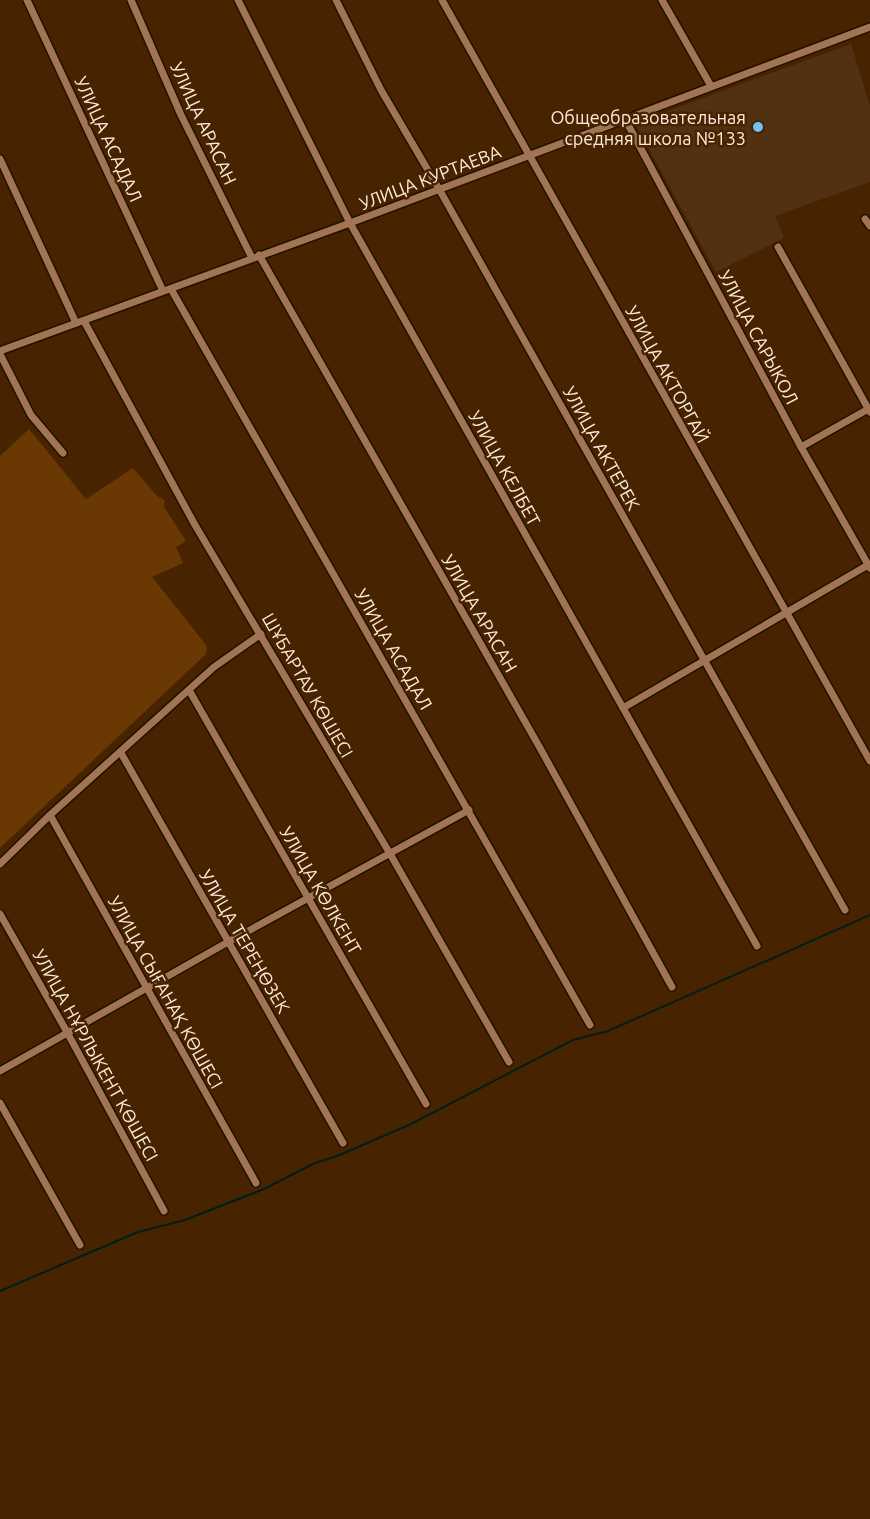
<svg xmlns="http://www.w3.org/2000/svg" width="870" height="1519" viewBox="0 0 870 1519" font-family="Ubuntu,sans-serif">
<rect width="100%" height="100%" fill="#472300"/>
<polygon fill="#523012" points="851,44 870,106 870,182 775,216 784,238 716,272 635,123"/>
<polygon fill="#693803" points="29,429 86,499 133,468 157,496 165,500 164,507 186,541 176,547 183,563 152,577 207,646 206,654 0,848 0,456"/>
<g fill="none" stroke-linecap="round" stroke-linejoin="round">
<polyline stroke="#001f19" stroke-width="2" points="0,1291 138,1232 185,1220 264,1189 315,1163 337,1156 409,1125 573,1040 608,1031 870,915"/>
<g stroke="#241001" stroke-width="10">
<g id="minor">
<polyline points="27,0 163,291"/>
<polyline points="131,0 181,115 252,258"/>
<polyline points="238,0 350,223 757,946"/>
<polyline points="336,0 381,90 439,189 845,910"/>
<polyline points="442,0 870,761"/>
<polyline points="662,0 711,86"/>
<polyline points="625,119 801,447 870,568"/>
<polyline points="0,159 76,323"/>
<polyline points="865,219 870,226"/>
<polyline points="778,247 870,412"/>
<polyline points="259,255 540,748 672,987"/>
<polyline points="171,289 590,1025"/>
<polyline points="84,321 195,525 389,852 509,1062"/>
<polyline points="0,351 350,223 870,27"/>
<polyline points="0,354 31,415 63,453"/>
<polyline points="801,447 870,408"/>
<polyline points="189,690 426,1104"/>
<polyline points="623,708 868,565"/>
<polyline points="121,753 343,1143"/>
<polyline points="50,815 256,1183"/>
<polyline points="0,864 50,815 214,667 261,634"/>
<polyline points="0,914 67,1032 164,1211"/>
<polyline points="0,1071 228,942 469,810"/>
<polyline points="0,1103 80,1245"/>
</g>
</g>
<use href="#minor" stroke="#a17553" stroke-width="7"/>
</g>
<circle fill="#72c1f5" stroke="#472300" stroke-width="2" cx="758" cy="127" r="6"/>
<g text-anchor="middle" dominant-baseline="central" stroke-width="5" stroke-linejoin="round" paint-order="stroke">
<g font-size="18" fill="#feeadc" stroke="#472300" text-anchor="end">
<text x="746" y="117">Общеобразовательная<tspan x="746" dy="21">средняя школа №133</tspan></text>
</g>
<g font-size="18" fill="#feeadc" stroke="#472300">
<text transform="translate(204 123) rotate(65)">УЛИЦА АРАСАН</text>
<text transform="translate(109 139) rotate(65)">УЛИЦА АСАДАЛ</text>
<text transform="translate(430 177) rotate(-21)">УЛИЦА КУРТАЕВА</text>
<text transform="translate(759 337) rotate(62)">УЛИЦА САРЫКОЛ</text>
<text transform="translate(668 374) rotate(61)">УЛИЦА АКТОРГАЙ</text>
<text transform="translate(602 448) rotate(61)">УЛИЦА АКТЕРЕК</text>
<text transform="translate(505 468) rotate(61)">УЛИЦА КЕЛБЕТ</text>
<text transform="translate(480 613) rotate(60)">УЛИЦА АРАСАН</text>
<text transform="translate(394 649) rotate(60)">УЛИЦА АСАДАЛ</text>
<text transform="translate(308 685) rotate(60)">ШҰБАРТАУ КӨШЕСІ</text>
<text transform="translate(321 890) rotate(60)">УЛИЦА КӨЛКЕНТ</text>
<text transform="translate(245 941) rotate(60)">УЛИЦА ТЕРЕҢӨЗЕК</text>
<text transform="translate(166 992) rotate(61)">УЛИЦА СЫҒАНАҚ КӨШЕСІ</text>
<text transform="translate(96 1055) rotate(61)">УЛИЦА НҰРЛЫКЕНТ КӨШЕСІ</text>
</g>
</g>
</svg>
